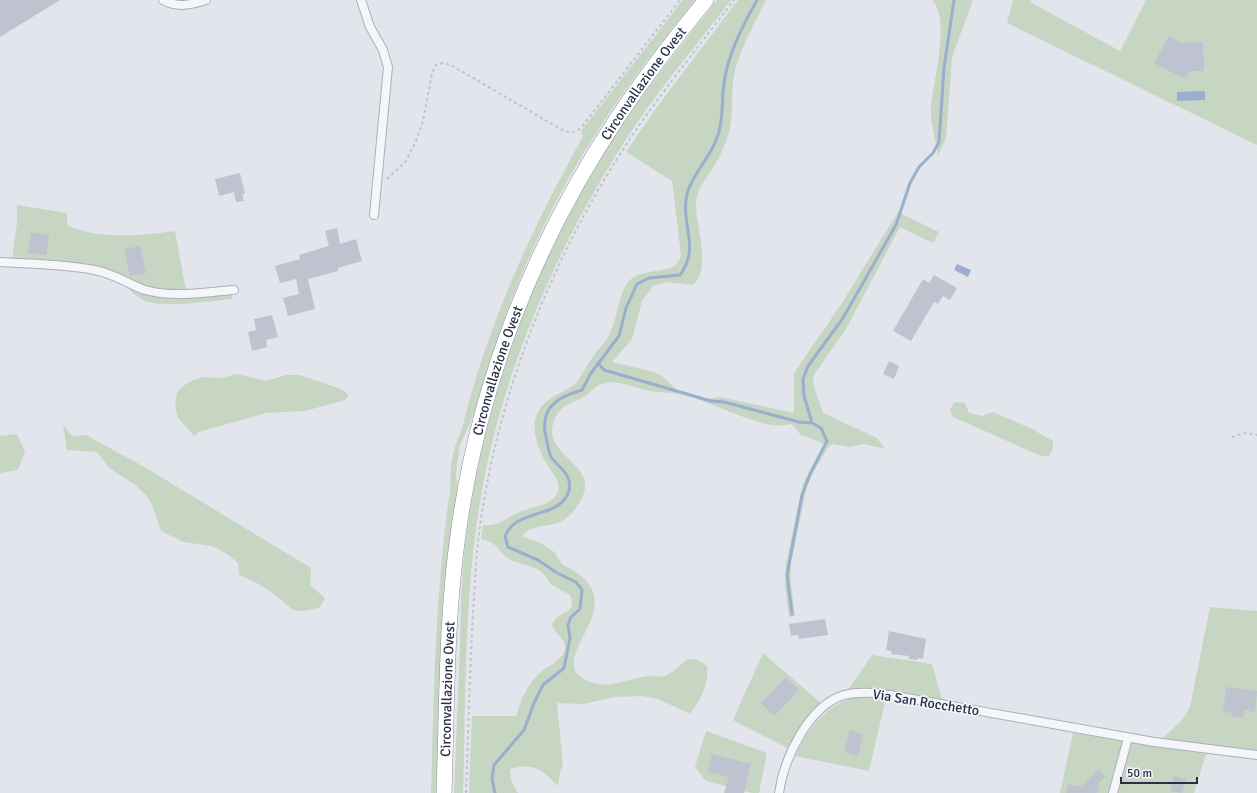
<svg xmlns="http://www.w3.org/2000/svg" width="1257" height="793" font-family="Signika,sans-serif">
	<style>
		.green { fill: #c6d6c3 }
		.water { fill: #9baece }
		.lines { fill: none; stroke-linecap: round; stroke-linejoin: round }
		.stream { stroke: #9baece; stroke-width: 3 }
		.building { fill: #bfc3cf }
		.street-casing { stroke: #aaafb9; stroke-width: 10 }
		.highway-casing { stroke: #8890a3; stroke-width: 16 }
		.path { stroke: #c0c3ca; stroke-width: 2; stroke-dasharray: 3 3; stroke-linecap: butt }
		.street { stroke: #f5f6f9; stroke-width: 8 }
		.highway { stroke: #fff; stroke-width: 15 }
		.labels { text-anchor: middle; stroke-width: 3.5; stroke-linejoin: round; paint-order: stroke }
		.street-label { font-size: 14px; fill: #293045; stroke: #f2f4f8 }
	</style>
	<rect width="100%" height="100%" fill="#e2e5eb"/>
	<path class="green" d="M683,0H695C660,44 625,87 595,135C540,220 502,313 475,410C471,424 462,437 459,450C458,458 456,467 456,476C457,482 458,486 457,493C440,592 440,693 436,793H431C434,691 435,592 450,491C451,481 450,470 452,460C454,445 462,432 465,417C491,316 533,227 583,136L581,131Z
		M717,0H731C699,42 664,83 634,127C560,238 499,376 479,508C464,602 466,699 463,793H454C456,744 458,695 460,647C461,611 461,575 466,539C483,403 536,256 611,141C643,92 681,46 717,0Z
		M738,0H766C756,21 738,53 734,75C730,96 735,118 727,138C724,148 718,160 713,168C705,180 697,189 696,203C695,223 713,272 692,285L668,282L653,286L642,301L632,339L612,362L651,371L662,376L676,389L707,399L720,397L794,413V373L842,303L898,212L939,232L933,243L900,227L846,329L814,375L813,382L815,390L823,413L877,438L885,449L864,444L850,447L833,444L829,446L815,469L807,486L791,563V584L795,616L789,617L785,586L786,563L803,484L824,444L800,434L792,424C786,425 777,426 771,425C742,419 714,404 685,395C672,392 659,393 646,390C634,387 617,380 605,383C595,385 591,393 582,398C572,403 562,405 556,416C538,451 586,460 585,486C585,493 582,498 579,503C561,536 536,518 522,536C533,540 544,543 554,552C557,556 559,561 563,565C566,567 570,568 573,570C578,573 584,578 587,582C611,609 572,642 574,665C574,672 578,676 584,679C607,692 626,678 649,676C656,675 662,679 669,674C676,670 682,663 688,659L698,660L707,666C709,686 701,698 690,714L658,699L643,696L615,697L583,704L557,703L563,765L560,772L558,786C545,773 538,764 519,767C515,768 513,767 510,770L511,780L518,793H469L472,716H516C521,701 526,686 538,675C545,667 565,660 565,647C565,639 555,633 552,626C557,609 579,615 570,595L550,584C543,566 527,567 511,560C497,553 501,543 481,539L483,525C498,528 508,516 522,511C531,507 545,506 553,499C557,495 560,489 558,483C556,476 550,470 547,464C538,450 529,426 539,410C548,394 569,393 579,379C584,372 587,365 592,358C598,349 607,341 611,331C618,316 618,292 630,280C645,266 677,277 681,255L672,181L626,152L657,107Z
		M932,0H973L952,57L946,138L938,156C936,140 930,123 931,107C933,82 951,19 932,0Z
		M1013,0H1031L1030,2L1120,51L1146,0H1257V145L1007,23Z
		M17,205L67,213V225C99,240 140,236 175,231L186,291H166L149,288L114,273L12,260L17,223Z
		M126,286L134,290L231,293L233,299C210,301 163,309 143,300C136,296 131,292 126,286Z
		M237,374L266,381L286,375H300L341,389L347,393L348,396L345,400L305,411L266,413L199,432L194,436L178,418L175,405L177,392L187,383L202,377L222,378Z
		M954,402L965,403L969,413L983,416L993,412L1032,429L1053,441V448L1049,456H1041L953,417L950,410Z
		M63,424L72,436L86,435L146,468L311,568L310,585L325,598L320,607C289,617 293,607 270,591C261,584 250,580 239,575L238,563L227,554L212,546L183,542L161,531L152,505L146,495L134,484L109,468L97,452L67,450Z
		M17,434L25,452L18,470L0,473V436Z
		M1210,607L1257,611V751L1161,740L1183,719L1190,707Z
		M763,653L821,703L802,724L787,748L733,720Z
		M872,655L932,664L942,700L863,689L848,690Z
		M863,696L886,698L869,771L795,756C809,727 829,700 863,696Z
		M706,731L767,753L759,793H752L706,781L695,767Z
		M1073,733L1206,754L1194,793H1060Z"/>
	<path class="water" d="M1205,91V100L1177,101V92Z
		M957,264L971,270L968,277L954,270Z"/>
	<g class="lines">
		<path class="stream" d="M598,363L604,370L711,401L724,402L799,422L812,423L821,428L827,441L810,474L802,495L787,575L792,614
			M812,423L804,396L803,379L808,366L843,318L896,225L910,183L919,167L933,153L939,142L944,68L954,0
			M495,793L492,779L494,765L524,730L534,703L543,685L564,668L570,638L568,625L571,617L580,609L582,590L576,582L557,573L538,560L508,547L505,536C516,508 562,519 569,490C573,475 558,467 551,457C549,453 548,446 547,442C538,410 554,398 582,390L591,373L619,336L626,308L637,284L649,278L680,275C701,246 680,225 687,194C692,174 710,158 717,138C724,120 721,103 724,84C727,56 743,25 757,0"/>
	</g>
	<path class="building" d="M0,0H60L0,37Z
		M1169,36L1182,43L1203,42L1204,71H1190L1185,79L1154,63Z
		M240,173L245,194H242L244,201L236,202L234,192L219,196L215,179Z
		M337,228L340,244L356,239L362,261L338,268V271L308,279L315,309L288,316L283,298L299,294L296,279L280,283L275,266L300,259L299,255L329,246L325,231Z
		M31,232L49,235L46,255L28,253Z
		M140,246L146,273L130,276L124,249Z
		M934,275L957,288L950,300L943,296L938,304L934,302L911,341L893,331L923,279L929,283Z
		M272,315L278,337L266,340L267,347L252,351L248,332L256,330L254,319Z
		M889,361L899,366L894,379L883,374Z
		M825,619L828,635L799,639L798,635L791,636L789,624Z
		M889,631L926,639L923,659L918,658L917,660L909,659V656L891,654L892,651L886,650Z
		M786,677L799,690L774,716L761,703Z
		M1226,687L1257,691L1255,712L1244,710L1243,718L1232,716V713L1223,712Z
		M850,729L863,735L858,756L844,752Z
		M712,754L751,764L744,793H724L729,777L708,772Z
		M1098,769L1105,776L1097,785L1100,789L1096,793H1066L1068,784L1081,787Z
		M1174,776L1186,779L1182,793L1170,791Z"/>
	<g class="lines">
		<defs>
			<path id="street" d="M163,0C177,8 191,5 206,0
				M361,0L370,27L383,50L388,67L374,215
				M0,262C31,264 64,264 94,270C113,273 128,284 145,290C174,298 205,292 234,290
				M779,793C784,759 808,706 844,695C859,691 875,693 890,695L1154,742L1257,755
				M1113,793L1128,738"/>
			<g id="highway">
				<path id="s1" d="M444,793C447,708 446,619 458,535C478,385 534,243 618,117C645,76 675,38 706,0"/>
			</g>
		</defs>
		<use href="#street" class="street-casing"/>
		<use href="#highway" class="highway-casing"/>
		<path class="path" d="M387,179L406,161L416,141L423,121L432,73L436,65L443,63L451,65L562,130C570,133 574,133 581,128L680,0
			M1232,437L1245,433L1257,435
			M466,793C468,733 470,672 473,612C475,583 476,554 480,526C500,384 557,245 638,127C668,84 702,42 734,0"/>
		<use href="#street" class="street"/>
		<use href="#highway" class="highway"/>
	</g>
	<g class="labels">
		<g class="street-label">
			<text dy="5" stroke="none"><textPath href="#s1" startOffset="752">Circonvallazione Ovest</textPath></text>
			<text dy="5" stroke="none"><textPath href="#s1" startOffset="428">Circonvallazione Ovest</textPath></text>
			<text dy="5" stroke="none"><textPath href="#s1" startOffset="104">Circonvallazione Ovest</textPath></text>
			<text transform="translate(926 702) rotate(9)" y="5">Via San Rocchetto</text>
		</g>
	</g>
	<path d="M1121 777v6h76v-6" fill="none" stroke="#293045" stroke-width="2"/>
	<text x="1127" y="777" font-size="12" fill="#293045" stroke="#f2f4f8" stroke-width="3" paint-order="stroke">50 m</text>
</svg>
